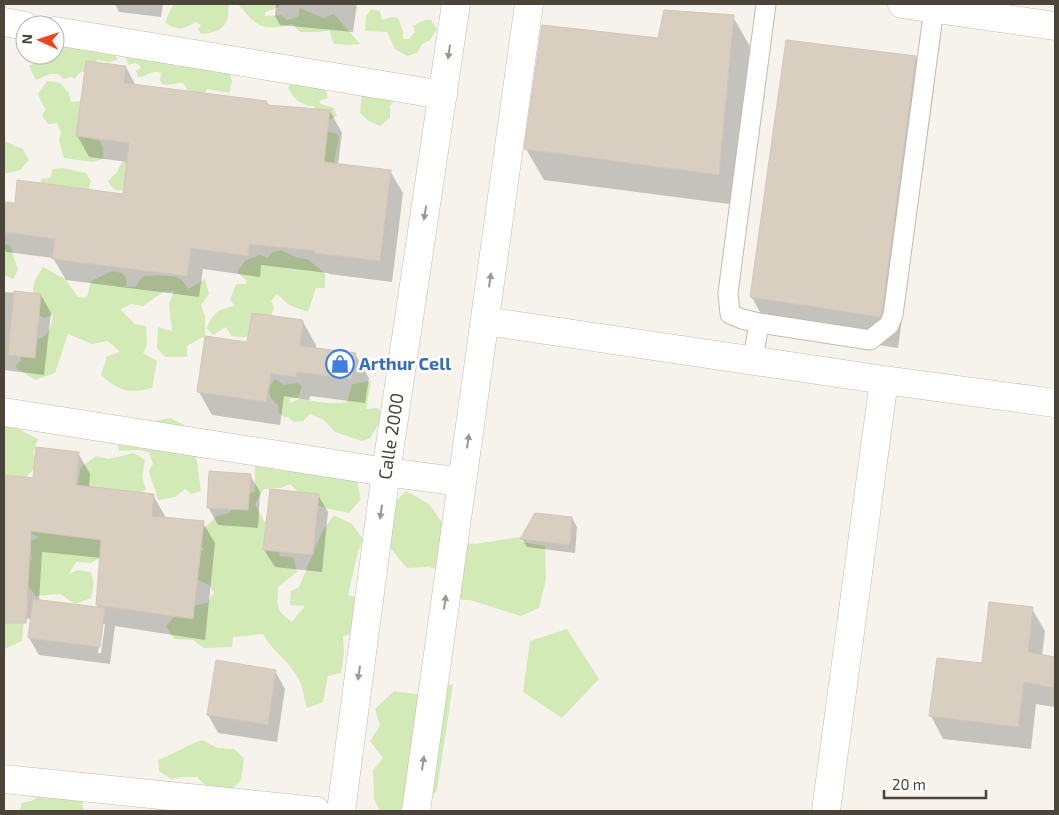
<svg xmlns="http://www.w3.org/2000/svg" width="1059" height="815" font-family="'Exo 2',sans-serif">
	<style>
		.green { fill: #d2eab5 }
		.shadow { fill: #0003; fill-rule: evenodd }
		.building { fill: #d8cfc1; stroke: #d3c7b4 }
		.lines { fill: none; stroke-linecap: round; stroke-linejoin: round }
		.service-casing { stroke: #c2bbae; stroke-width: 21 }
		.minor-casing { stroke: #c2bbae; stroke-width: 29 }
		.tertiary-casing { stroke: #c2bbae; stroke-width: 29 }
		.service { stroke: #fff; stroke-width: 19 }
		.minor { stroke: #fff; stroke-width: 28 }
		.tertiary { stroke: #fff; stroke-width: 28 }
		.oneway { fill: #9c9892 }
		.labels { text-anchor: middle; stroke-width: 5; stroke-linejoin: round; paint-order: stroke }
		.shop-label { font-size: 18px; font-weight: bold; fill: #366cbe; stroke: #fff; text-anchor: start }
		.street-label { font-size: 18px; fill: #4b4439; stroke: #fff }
	</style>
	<rect width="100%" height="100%" fill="#f6f3ec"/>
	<path class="green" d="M175,4L197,5L229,4C228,9 228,12 228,16C226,30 213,33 201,34L198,29L201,25L196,22C183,29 177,32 165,22L171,8Z
		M238,4H279V7L265,12V16L281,15L287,20L298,17L300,8L323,18L334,14L360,44L347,45L334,44L329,30L319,32H300L292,24C263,32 257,27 238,4Z
		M371,9L380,11L382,20L391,17L398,18L403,31V39H409L415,32L413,26L424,20H431L437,29L430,40L422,44L417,53L407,56L395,49L387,32L365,31L366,16Z
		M55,39L109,49L118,59L110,62L97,60L93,69L79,73L75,79L71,77L64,79L58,74H50L36,80L29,66L36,62L35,55H55Z
		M123,53L169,62L177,67L193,59L228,68L232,81L229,93L207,89L201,101L188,99V90L183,83C175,83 170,86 162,84L160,80L161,73C149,69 147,78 138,77L136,71L141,68L139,65L135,63L129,65Z
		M299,77L324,83L328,98L319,101L321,104L334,108L337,116L324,123L318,117L314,106C302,106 292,98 288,87Z
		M47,81L60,83L69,93L71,102L79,101L88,108L85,137L100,141L103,148V159L92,162L64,158L59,140L61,133L57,123L48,124L42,116L46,109L42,104L38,94Z
		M362,89L397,97L390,106V118L380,126L369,121L360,113Z
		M322,130L336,134L339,137L334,163L330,166L292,176Z
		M4,141L23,149L29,160L20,170L4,174Z
		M142,157L133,190C120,190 115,194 108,181L117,172L122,162Z
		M62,168L86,173L91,181L89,187L91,199L42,189L41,179L50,178L53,169Z
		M4,244L10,245L18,270L13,279L4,275Z
		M281,250L298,258L307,259L325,273V288H316L308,312L289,305L277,294L271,301L274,308C267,330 255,341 231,336L226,327L213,335L207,328C213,312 219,309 235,306L230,300L236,284H246L247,281L237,272L245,261L259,255L268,258L271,253Z
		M43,267L65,279L78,297H87L91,281L112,271L122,273L127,279L126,287L136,286L142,277C150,275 169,275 176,277C182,279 185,284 188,289L205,279L209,294L201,305L205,317V336L187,346V357H165L157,348L158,327L172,331L169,304L174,291L163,292L143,306L132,304L120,309L135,324L146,326L147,345L143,353L157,361L152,388C129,394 118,391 101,375L107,356L120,352L108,341L92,344L68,334L55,373L35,380L15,367L20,361L26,344C47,336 49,337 53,315L44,318L31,309L34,282Z
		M275,379L284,385L297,383L302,386L298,398L289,399L291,403L301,398C318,403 330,404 347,402L352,384L371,381L366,409L378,408L383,417L370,438L362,441L335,432L324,420L310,414L303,421L294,422L288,417H284L278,412L279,406C268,398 266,389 275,379Z
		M170,418L184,425L186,444L196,456L201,491L191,494L185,489L175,497L158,500C156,489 151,481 149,471L153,464L149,452L138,450L119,451L117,440L147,427L154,421Z
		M8,424L38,439L33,452L39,464L28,475L24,493L13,484L4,483V425Z
		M134,453L145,460L142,476L146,490L124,499L108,552L91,563L76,562L69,574L78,570L91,572L94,584L91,598L75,604L60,594L36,596L12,567L4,568V540H9L32,561L30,541L39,538L32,534L23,522L77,487L81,467L96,456L109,459Z
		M264,460L277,471L286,466L356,476L361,499L349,513L326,508L309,502L290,484L281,488L264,489L255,504L264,521L283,540L279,556L293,557L297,572L278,587C277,607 275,609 292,622L305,606L290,605L291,591L299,587L322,532L334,515L352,524L363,539L358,552L348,595L358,598L351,634L343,636L344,654L341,673L328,676L323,702L307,708C304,699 303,686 298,678C289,661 272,651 263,634L233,637L232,647L204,648L193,640L174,639L166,626C180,610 186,607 207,603L214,592L209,585L191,577L190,558L204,550L195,537L217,516L229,513L239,499L255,491V463Z
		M406,491L429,504L456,542L475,544L519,537L522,542L545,546L546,579L539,608L521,616L470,600H462L447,580L443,571L428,567L407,568L387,544L393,504Z
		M10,601L24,619L22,641L4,649V602Z
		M567,629L599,679L562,718L523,692L530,641Z
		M453,684L437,790L420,811H380L374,799L373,770L383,758L370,741L380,726L375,709L394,691L417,694Z
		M202,740L218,748L234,749L244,758L241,780L228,793L208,788L197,777H182L171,779L159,771L158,760C174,754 186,745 202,740Z
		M49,785L79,789L84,811H19L22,803L34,800Z"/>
	<path class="shadow" d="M115,4H163L161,17L119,12Z
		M276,4H357L353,32L280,25L275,16Z
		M733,17L751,48L737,205L544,180L526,149L659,39Z
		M916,57L934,88L898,348L769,328L751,296Z
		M126,67L136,86L267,102L269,106L330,111L342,133L338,165L390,171L403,193L392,282L329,274L328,273L261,265L260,277L203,269L199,297L66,280L53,258L6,252L4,248V203L16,204L124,195L128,162L89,157L77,135Z
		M4,292L41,295L51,313L44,375L4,370Z
		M303,322L316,345V349L355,354L369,378L365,403L310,396L309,400L284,396L280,425L212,415L199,392L249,344Z
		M78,453L90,474L89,488L153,495L165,516V519L203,523L215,543L205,640L115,626L110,664L39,655L29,638L32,619L8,618L4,612V477L34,479ZM42,552L101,558L97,605L99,609L39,601ZM102,624H105L101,653H98Z
		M250,475L260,492L258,528L218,525L208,507Z
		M318,495L328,512L322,572L275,567L264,550Z
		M572,518L577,527L575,553L527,547L522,539Z
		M1032,609L1045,631L1042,656L1055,658V707L1036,704L1031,749L943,739L931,716L983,665Z
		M275,671L285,689L277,742L218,733L208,715Z"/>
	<path class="building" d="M664,10L734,15L719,175L524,149L542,25L658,38Z
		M786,40L916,56L882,312L880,317L750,297Z
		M86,61L126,66L124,83L267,101V105L330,110L324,162L391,170L380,261L315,253V251L249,244L248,256L191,248L187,276L52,259L55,239L4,232V202L15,203L17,180L123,194L129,143L76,136Z
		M14,291L41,294L35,358L8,355Z
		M252,313L303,320L300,346L356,353L352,379L297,372L296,377L271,373L266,402L197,392L205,336L247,342Z
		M36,447L79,452L76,485L154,494L152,516L204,521L193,619L96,605L101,540L31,531L26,623H4V475L33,478Z
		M209,471L251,474L248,510L207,508Z
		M270,489L319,494L313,555L263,550Z
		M535,513L572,517L570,545L520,539Z
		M33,599L105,608L100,647L28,638Z
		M989,602L1033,607L1028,652L1055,657V688L1024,682L1018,727L929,716L937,658L982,663Z
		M216,660L276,670L268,725L207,715Z"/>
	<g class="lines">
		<defs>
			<path id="service" d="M766,4L728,293L730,314L742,319L759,323L870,340L889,325L893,315L934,8
				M753,360L759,323"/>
			<path id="minor" d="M902,4L1055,26
				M4,22L25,26
				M55,31L443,95
				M485,321L884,380L1055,403
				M4,412L386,472L462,482
				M4,779L316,811
				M826,811L884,380"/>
			<g id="tertiary">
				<path id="s1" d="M341,811L386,472L456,4"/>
				<path d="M416,811L529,4"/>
			</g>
		</defs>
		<use href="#service" class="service-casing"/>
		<use href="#minor" class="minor-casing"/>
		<use href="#tertiary" class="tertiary-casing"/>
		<use href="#service" class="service"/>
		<use href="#minor" class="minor"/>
		<use href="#tertiary" class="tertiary"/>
	</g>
	<defs><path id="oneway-solid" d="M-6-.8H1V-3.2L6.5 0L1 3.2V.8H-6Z" transform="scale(1.25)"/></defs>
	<g class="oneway">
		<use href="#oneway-solid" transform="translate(449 52) rotate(98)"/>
		<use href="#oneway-solid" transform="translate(425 213) rotate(99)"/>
		<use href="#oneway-solid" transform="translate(490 280) rotate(-82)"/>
		<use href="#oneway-solid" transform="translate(468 441) rotate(-82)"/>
		<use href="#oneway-solid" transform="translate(381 512) rotate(98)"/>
		<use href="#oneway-solid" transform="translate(445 602) rotate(-82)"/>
		<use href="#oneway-solid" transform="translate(359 673) rotate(98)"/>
		<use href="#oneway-solid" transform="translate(423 763) rotate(-82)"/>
	</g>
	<defs>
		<symbol id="shop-ring" viewBox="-11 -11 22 22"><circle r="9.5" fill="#fff" stroke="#3f7fe0" stroke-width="1.5"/><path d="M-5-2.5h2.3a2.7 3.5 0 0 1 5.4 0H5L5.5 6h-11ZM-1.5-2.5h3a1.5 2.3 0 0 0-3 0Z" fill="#3f7fe0"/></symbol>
	</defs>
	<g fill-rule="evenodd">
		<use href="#shop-ring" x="324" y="348" width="32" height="32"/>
	</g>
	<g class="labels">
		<g class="shop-label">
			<text x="359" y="370">Arthur Cell</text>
		</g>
		<g class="street-label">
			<text dy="6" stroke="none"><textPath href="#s1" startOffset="378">Calle 2000</textPath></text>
		</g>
	</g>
	<rect width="1059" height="815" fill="none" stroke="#4b4439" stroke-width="10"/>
	<g transform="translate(40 40) rotate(273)"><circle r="24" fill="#ffffff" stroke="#b7b4b0"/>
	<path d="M0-4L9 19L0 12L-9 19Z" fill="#fc3f1d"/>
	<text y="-8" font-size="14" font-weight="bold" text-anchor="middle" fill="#4b4439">N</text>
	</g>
	<path d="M884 790v8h102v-8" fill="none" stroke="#4b4439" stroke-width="2.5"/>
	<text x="892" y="790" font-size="15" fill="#4b4439" stroke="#ffffff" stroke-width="4" paint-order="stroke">20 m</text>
</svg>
